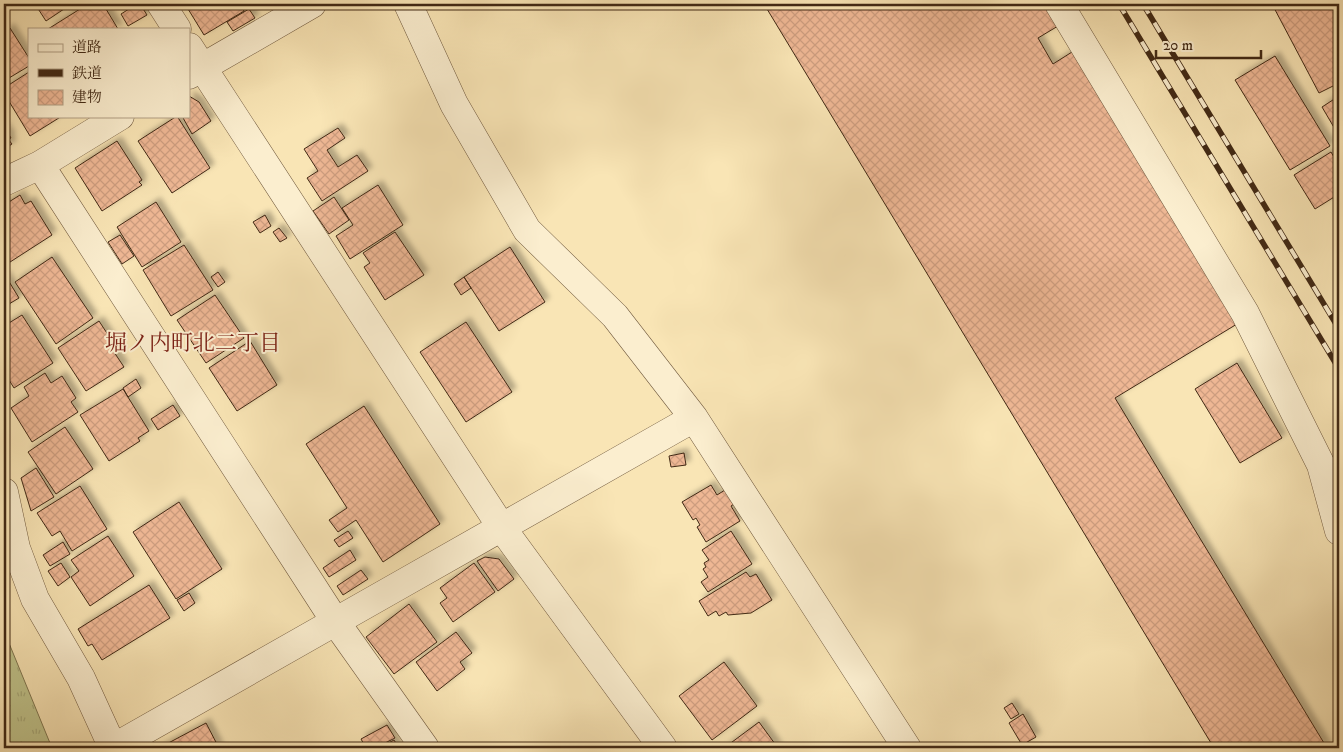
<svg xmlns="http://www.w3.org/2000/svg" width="1343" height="752" font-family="'IM FELL DW Pica','Noto Serif JP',serif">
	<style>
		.park { fill: url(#park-tufts); stroke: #807650 }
		.building { fill: url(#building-cross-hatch); stroke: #412915; filter: url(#shadow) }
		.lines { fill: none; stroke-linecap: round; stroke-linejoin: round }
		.minor-casing { stroke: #6f583d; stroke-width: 29 }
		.minor { stroke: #fbeecf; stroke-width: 28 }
		.rail-casing { stroke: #412915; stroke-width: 5.5 }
		.rail { stroke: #fbeecf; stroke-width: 4; stroke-dasharray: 11; stroke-linecap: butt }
		.labels { text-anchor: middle; stroke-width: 4; stroke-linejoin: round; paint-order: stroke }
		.neighbourhood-label { font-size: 22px; fill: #7a1f14; stroke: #fbeecf }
	</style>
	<defs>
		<pattern id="park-tufts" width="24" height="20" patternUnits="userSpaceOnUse" patternTransform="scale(1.25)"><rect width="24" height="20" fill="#c0c48c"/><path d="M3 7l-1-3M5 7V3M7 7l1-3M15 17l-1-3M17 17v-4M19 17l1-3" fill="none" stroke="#a6a878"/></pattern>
		<pattern id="building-cross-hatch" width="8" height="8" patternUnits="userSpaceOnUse" patternTransform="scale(1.25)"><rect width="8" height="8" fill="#eeb794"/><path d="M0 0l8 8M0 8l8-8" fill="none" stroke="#cd9d7f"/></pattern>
		<filter id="shadow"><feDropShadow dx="4.5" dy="-4.5" stdDeviation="2.5" flood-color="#0004"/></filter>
	</defs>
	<rect width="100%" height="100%" fill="#f9e5b5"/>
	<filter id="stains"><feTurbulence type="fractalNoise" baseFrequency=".004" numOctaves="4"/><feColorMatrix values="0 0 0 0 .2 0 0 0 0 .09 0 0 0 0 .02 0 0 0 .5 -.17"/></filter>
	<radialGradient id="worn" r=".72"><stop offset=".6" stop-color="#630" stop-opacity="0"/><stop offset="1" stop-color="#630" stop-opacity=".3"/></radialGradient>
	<path class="park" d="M4,631L52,748H4Z"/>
	<path class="building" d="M35,4H60L64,9L46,21Z
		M88,4H103L118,29H48Z
		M137,4H140L147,15L128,26L121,14Z
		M185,4H240L244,11L204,35Z
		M764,4H1044L1058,26L1038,38L1053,64L1072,52L1237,324L1115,398L1327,748H1214Z
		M1272,4H1339V83L1319,93Z
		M249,9L255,18L233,31L227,22Z
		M10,28L29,58V66L4,81V32Z
		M1275,56L1330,146L1290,170L1235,80Z
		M29,72V116H62L30,136L4,93V88Z
		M189,96L199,102L211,121L192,134L182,116H189Z
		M1339,96V136L1322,107Z
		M177,116L210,168L172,193L138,141Z
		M4,126L11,138L8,139L12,144L4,149Z
		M338,128L345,138L327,150L338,167L357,155L368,171L322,201L307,178L318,171L304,149Z
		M117,141L142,180L139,182L142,185L102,211L75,168Z
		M1331,152L1339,166V194L1315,209L1294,175Z
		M378,185L403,225L350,259L336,236L353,225L342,208Z
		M20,195L25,204L31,201L52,235L7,264L4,259V205Z
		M334,197L349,220L329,234L313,211Z
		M156,202L181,242L142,267L117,227Z
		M265,215L271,226L260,233L253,222Z
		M279,228L287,238L280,242L273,232Z
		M395,232L424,275L385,300L364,267L370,263L363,253Z
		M120,235L134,256L122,264L108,242Z
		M184,245L213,290L171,316L143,270Z
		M510,247L545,302L499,331L464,277Z
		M52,257L93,318L56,344L15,282Z
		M218,272L225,282L218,287L211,277Z
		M5,275L19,298L4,307V276Z
		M464,277L471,288L461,295L454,284Z
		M215,295L244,338L206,363L177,320Z
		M22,315L53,363L14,388L4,372V326Z
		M99,321L118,350L114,352L124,367L86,391L58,348Z
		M466,322L512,392L466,422L420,352Z
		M250,341L277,385L237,411L209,368Z
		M1237,363L1282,438L1240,463L1195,389Z
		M45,373L51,383L62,376L76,398L71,402L78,412L32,442L11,408L29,396L24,387Z
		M136,379L141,388L128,397L123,388Z
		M123,389L149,431L138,438L140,441L109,461L80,415Z
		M173,405L180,416L158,430L151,419Z
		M364,406L440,524L383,562L356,520L338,532L329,520L347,508L306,444Z
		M65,427L93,469L56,494L28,452Z
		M684,453L686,465L671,467L669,456Z
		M36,468L54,497L31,511L21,478Z
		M711,485L717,495L725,490L734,504L731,506L740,521L706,542L697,527L700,525L696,518L693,520L682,502Z
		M80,486L107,529L72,551L60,531L52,536L37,513Z
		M179,502L222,569L176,599L133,532Z
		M348,531L353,538L339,547L334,540Z
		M731,531L752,564L708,592L701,582L708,577L703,569L706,567L704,563L709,560L702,550Z
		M108,536L134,576L90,606L71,577L79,571L71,560Z
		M63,542L70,554L50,566L43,555Z
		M350,550L356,560L329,577L323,568Z
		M485,557L499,559L514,579L498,591L477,561Z
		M61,563L70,577L58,586L48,571Z
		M474,563L495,592L453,622L440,603L447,598L440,588Z
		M361,570L368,579L343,595L337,586Z
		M746,572L750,577L756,574L772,600L751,613L728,615L726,612L719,616L716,611L708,616L699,601Z
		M149,585L170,618L102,660L92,644L88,646L78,629Z
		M189,593L195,603L184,611L177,600Z
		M409,604L437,642L394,674L366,637Z
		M456,632L472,653L460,662L465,669L437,691L416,662Z
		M724,662L757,706L712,740L679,696Z
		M1012,703L1019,714L1011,719L1004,708Z
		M1023,714L1036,737L1022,745L1009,723Z
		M759,722L778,748H724Z
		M206,723L219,748H159Z
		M387,725L395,738L375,748H366L361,739Z
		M394,740L399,748H379Z"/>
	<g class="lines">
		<defs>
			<path id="minor" d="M161,4L177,29
				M408,4L454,104L527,230L615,316L694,418L907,748
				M1059,4L1245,313L1321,465L1339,531
				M189,47L502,528L663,748
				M189,75L312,4
				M40,165L335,621L425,748
				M4,182L40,165L120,116
				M4,492L16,548L35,599L81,678L113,748
				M113,748C306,637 501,529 694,418"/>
		</defs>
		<use href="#minor" class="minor-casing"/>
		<use href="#minor" class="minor"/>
		<defs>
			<path id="rail" d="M1119,4L1339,369
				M1143,4L1339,329"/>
		</defs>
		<use href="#rail" class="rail-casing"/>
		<use href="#rail" class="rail"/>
	</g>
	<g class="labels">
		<g class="neighbourhood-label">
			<text x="193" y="350">堀ノ内町北二丁目</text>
		</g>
	</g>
	<rect width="1343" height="752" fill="none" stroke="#f9e5b5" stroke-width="20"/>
	<rect x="5" y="5" width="1333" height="742" fill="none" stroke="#412915" stroke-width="2.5"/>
	<rect x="10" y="10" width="1323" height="732" fill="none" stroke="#412915"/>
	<rect x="28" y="28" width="162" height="90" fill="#fbeecf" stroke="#b19f85"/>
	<rect x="38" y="44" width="25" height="8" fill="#fbeecf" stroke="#b19f85"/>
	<text x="72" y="52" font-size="15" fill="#412915">道路</text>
	<rect x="38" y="69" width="25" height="8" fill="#412915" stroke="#b19f85"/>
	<text x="72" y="78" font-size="15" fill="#412915">鉄道</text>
	<rect x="38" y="90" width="25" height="15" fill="url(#building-cross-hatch)" stroke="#b19f85"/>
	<text x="72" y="102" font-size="15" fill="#412915">建物</text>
	<path d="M1156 50v8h105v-8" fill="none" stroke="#412915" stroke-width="2.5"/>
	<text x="1163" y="50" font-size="15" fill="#412915" stroke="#fbeecf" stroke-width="4" paint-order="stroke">20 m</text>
	<rect width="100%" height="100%" filter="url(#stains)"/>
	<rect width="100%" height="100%" fill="url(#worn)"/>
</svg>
